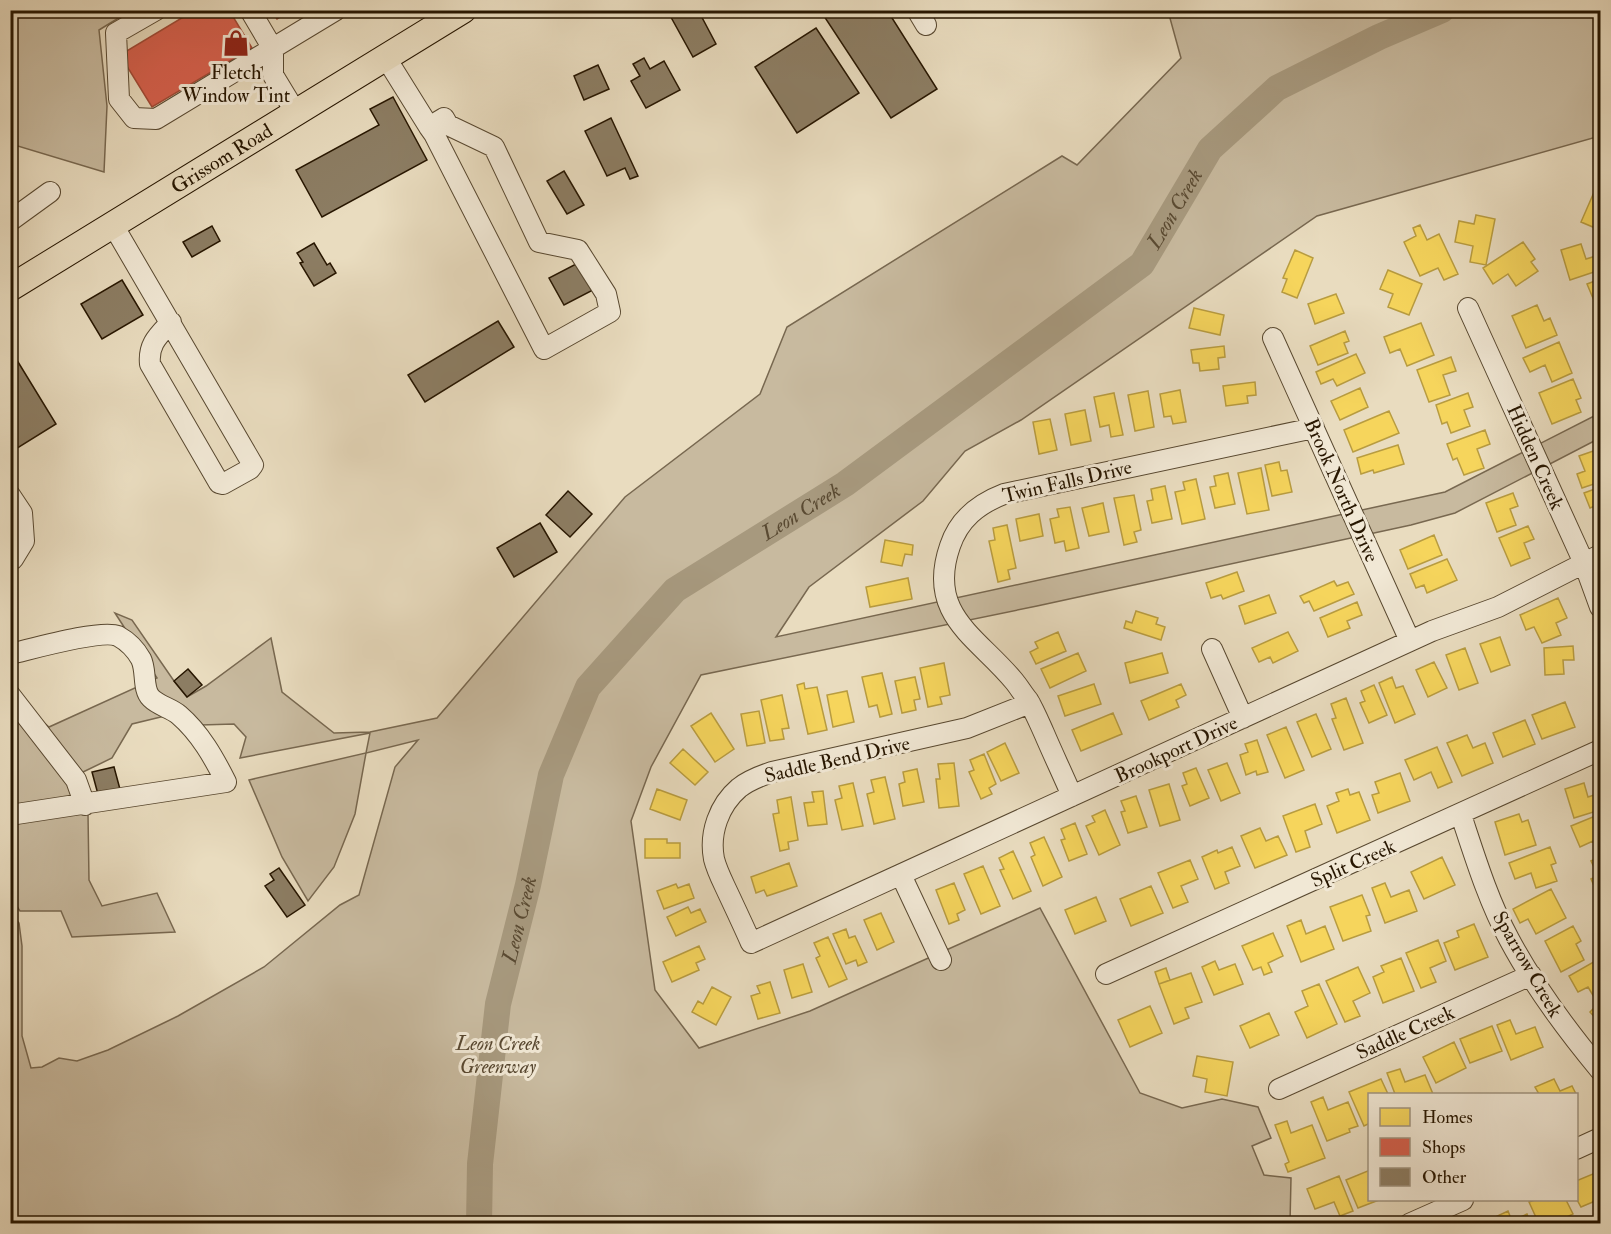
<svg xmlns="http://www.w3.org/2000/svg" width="1611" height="1234" font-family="'IM FELL Double Pica',serif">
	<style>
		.green { fill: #c8ba9f; stroke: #786850; stroke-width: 1.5 }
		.homes { fill: #f6d55c; stroke: #b89c40; stroke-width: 1.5 }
		.shops { fill: #d6604d; stroke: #a24a36; stroke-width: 1.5 }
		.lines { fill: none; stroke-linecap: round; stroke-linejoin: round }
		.river { stroke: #a7997e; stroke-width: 26 }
		.building { fill: #8c7d63; stroke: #271600; stroke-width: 1.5 }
		.minor-casing { stroke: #584830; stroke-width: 22 }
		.major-casing { stroke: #271600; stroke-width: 28 }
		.minor { stroke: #f1e8d5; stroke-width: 20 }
		.major { stroke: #e9dcbf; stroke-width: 26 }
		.labels { text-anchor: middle; stroke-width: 6; stroke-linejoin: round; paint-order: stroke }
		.poi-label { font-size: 20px; fill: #271600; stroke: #f1e8d5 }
		.street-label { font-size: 20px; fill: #271600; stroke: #f1e8d5 }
		.park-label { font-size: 20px; font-style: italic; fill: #574730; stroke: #f1e8d5 }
		.water-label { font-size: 21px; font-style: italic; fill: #5a4a32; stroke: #f1e8d5 }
	</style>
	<rect width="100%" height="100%" fill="#e9dcbf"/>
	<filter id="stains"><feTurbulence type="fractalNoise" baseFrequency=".00333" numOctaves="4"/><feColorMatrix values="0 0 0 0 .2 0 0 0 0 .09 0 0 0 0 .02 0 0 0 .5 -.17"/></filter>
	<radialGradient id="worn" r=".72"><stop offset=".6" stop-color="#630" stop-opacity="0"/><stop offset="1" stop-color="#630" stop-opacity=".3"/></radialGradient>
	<path class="green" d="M10,11H130L99,30L107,106L104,172L11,144Z
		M1168,11H1600V136L1317,216L1021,420L965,451L923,501L809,587L776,637L1445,492L1600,413V438L1455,513L1411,525L1037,606L701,675L651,767L631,821L655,990L699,1048L810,1011L1040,908L1140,1093L1182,1108L1222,1099L1258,1107L1271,1138L1252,1146L1264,1175L1291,1178L1290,1223H11L10,912L19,923L22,946V1036L31,1068L42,1067L59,1058L77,1061L108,1050L178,1016L264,967L340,905L359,895L395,767L418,740L366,753L355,814L334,867L308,901L282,857L249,780L366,753L370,733L240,758L246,737L234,724L200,725L169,715L132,724L112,758L83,772L88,814L89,880L102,906L157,893L175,932L72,937L61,911H20L10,896L11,695L49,727L157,678L115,613L132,620L174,681L187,697L206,686L271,638L282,692L334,733L370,732L437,718L625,497L760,394L787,327L1062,156L1077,165L1181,58Z"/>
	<path class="homes" d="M1595,190L1600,192V230L1581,222Z
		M1476,215L1495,219L1486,265L1470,262L1473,246L1455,242L1459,221L1474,224Z
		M1420,225L1427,240L1439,234L1458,274L1444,280L1438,268L1420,276L1404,242L1416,236L1413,228Z
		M1523,242L1535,259L1531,262L1538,271L1516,286L1508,274L1493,284L1483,268Z
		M1581,244L1586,259L1596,256L1600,270L1570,280L1561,250Z
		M1295,250L1313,258L1297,298L1282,292L1287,279L1283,278Z
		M1388,270L1422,284L1409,315L1388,307L1393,294L1380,289Z
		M1600,279V315L1587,284Z
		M1336,294L1344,313L1315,324L1308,304Z
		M1537,305L1544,321L1550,318L1557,335L1526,348L1512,316Z
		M1194,308L1224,315L1220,335L1189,328Z
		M1421,323L1434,355L1407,366L1400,349L1390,353L1384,337Z
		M1345,331L1349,341L1344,343L1348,353L1318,365L1310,346Z
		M1559,342L1572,373L1552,382L1545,365L1530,372L1523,358Z
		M1224,346L1225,357L1218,358L1219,369L1200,371L1199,363H1193L1191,350Z
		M1356,354L1365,373L1337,386L1333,379L1321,384L1316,372Z
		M1451,357L1456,371L1443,375L1450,395L1429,402L1417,370Z
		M1573,379L1581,398L1576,400L1581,412L1552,424L1539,393Z
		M1255,382L1256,395L1247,396L1248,403L1226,406L1223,386Z
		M1360,388L1368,407L1340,420L1331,401Z
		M1180,390L1186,422L1173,424L1171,416L1164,417L1160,394Z
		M1148,391L1154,427L1135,431L1128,395Z
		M1114,393L1123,435L1111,437L1109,425L1100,427L1094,397Z
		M1468,393L1473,407L1464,410L1470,426L1451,433L1447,422L1442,424L1436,405Z
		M1085,410L1091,441L1071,445L1065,414Z
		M1389,411L1399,433L1353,452L1344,430Z
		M1050,419L1057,450L1039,454L1033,422Z
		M1485,430L1490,444L1477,449L1484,468L1464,475L1457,458L1453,460L1447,444Z
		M1398,445L1404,464L1374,473L1373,470L1361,474L1357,458Z
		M1599,449L1600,454V482L1582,488L1577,474L1585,471L1579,456Z
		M1279,462L1281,471L1287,470L1292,492L1272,496L1265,465Z
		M1261,468L1269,510L1247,514L1238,473Z
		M1228,473L1235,504L1215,508L1210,487L1216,486L1214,476Z
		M1196,479L1205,519L1182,524L1175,492L1185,490L1183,482Z
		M1165,486L1172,519L1152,523L1147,501L1153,500L1151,489Z
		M1600,487V504L1590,508L1584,493Z
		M1513,493L1518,506L1510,509L1516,525L1497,532L1486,503Z
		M1134,495L1141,530L1134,532L1137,542L1124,545L1114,498Z
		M1103,503L1109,532L1089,536L1082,508Z
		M1070,507L1079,548L1066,551L1064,541L1055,543L1050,519L1059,517L1057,509Z
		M1039,514L1043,536L1020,541L1016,519Z
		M1007,525L1016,568L1008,570L1010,579L998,582L989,541L995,540L993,528Z
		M1528,526L1534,539L1524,543L1530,558L1511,566L1499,538Z
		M1434,535L1442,555L1408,569L1400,550Z
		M885,540L913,545L912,555L905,554L902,566L881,562Z
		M1447,559L1457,580L1427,593L1424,585L1416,588L1410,574Z
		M1237,572L1244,591L1223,599L1221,595L1211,598L1206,583Z
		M908,578L912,599L870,607L866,587Z
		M1334,581L1337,586L1348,582L1354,594L1314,611L1309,601L1304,603L1300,596Z
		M1269,595L1276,613L1245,624L1239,606Z
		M1558,598L1567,618L1556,623L1561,635L1542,643L1534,627L1526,630L1520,615Z
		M1357,602L1362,615L1347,621L1350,628L1328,637L1320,618Z
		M1136,611L1158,618L1156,624L1165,627L1161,640L1124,628L1126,621L1132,623Z
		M1058,632L1066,651L1036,664L1030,652L1038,648L1035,642Z
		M1288,632L1298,651L1273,663L1270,657L1259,662L1252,648Z
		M1500,637L1510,665L1491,672L1480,644Z
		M1573,646L1574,660H1563L1564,674L1545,675L1544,648Z
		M1465,648L1478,683L1459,690L1446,655Z
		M1078,653L1086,671L1050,688L1041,669Z
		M1162,653L1168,673L1130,683L1125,663Z
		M1434,662L1447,688L1428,697L1416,670Z
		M944,663L950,695L940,697L942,704L928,707L920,668Z
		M882,673L892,714L880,717L877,705L869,707L862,677Z
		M915,677L920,699L914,700L916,710L902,713L895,681Z
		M1392,677L1396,688L1403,686L1415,714L1395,723L1379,683Z
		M804,683L805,689L817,687L827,730L808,734L797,685Z
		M1094,684L1101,704L1065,716L1058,696Z
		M1181,684L1186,695L1176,700L1179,707L1149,720L1141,701Z
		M1374,685L1387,715L1369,723L1360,703L1365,701L1361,691Z
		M847,691L854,722L833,727L827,695Z
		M782,695L789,728L782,729L784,739L770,741L761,700Z
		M1346,698L1363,743L1344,750L1332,719L1336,718L1331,704Z
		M1565,702L1575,727L1542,739L1532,715Z
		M759,711L765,743L747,746L741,714Z
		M711,713L734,749L715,762L691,726Z
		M1113,713L1122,734L1081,751L1072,730Z
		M1316,714L1331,749L1312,757L1297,722Z
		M1525,720L1535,744L1503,757L1493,733Z
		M1286,727L1304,770L1285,778L1267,735Z
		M1467,735L1473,748L1485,743L1493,763L1462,776L1447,743Z
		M1257,740L1268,772L1257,775L1256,771L1246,775L1240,755L1248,752L1245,744Z
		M1005,743L1019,773L1001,781L987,752Z
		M1437,747L1452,782L1438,788L1431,772L1414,780L1405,760Z
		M683,749L708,772L695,785L670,763Z
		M984,754L996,784L989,788L992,794L981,799L969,772L974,770L970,760Z
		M954,763L959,806L939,808L936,779H940L938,764Z
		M1227,763L1240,793L1221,801L1208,770Z
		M1196,768L1209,798L1190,806L1182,786L1187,784L1183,773Z
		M917,769L924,802L903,806L899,784L905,782L903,772Z
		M1400,773L1410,801L1378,813L1372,795L1379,793L1375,782Z
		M885,777L895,819L874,824L867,794L874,792L871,780Z
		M853,783L863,826L842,830L835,800L842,798L839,786Z
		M1584,783L1588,797L1600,793V810L1574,818L1565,789Z
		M1169,784L1180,820L1160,826L1149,790Z
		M657,789L687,800L680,820L650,809Z
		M1348,789L1350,795L1359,792L1370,820L1337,833L1327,806L1339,801L1336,793Z
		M823,791L827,824L808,826L804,803L814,802L812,792Z
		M1136,796L1147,827L1128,833L1121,812L1125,811L1121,801Z
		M791,797L798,840L788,842L789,849L780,851L773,814L779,813L777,800Z
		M1315,804L1322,824L1305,831L1310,847L1296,852L1283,816Z
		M1105,810L1120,845L1099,855L1086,826L1095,822L1092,816Z
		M1519,814L1522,822L1528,820L1536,845L1505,855L1495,822Z
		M1600,814V852L1598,853L1593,841L1580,847L1571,826Z
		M1075,823L1087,854L1069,861L1061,840L1065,839L1061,829Z
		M1260,828L1266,841L1278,836L1287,855L1255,868L1241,836Z
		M1044,837L1062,877L1043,886L1031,857L1035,855L1030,843Z
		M645,839H667V843H680V858H645Z
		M1232,847L1240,866L1225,872L1229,883L1215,889L1202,857L1217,850L1218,853Z
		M1550,847L1556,863L1551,865L1557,881L1536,888L1531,873L1515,879L1509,863Z
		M1013,851L1031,891L1013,899L1000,870L1004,869L999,858Z
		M1442,857L1455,885L1424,899L1411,872Z
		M1600,857V886L1595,888L1591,879L1598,876L1591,861Z
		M1190,860L1198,879L1181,886L1188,902L1173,908L1158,873Z
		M789,863L797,886L767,896L764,890L756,893L751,877Z
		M983,866L1000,906L981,914L964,874Z
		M954,883L965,910L957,914L959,920L949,924L936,890Z
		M1385,883L1391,897L1409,890L1417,911L1385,923L1372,888Z
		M676,884L678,888L689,884L694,898L664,909L657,891Z
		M1151,886L1163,913L1131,926L1120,899Z
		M1551,889L1566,918L1536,934L1528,919L1520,923L1513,909Z
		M1362,895L1370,915L1366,916L1371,931L1343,941L1330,907Z
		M1096,897L1106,921L1075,934L1065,910Z
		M688,907L691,913L700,909L706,922L676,936L667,917Z
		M881,913L894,942L877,950L864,920Z
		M1301,920L1306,934L1325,926L1334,949L1301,962L1287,926Z
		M1474,924L1488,957L1455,970L1444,943L1459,937L1457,931Z
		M1573,926L1581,941L1576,944L1584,960L1561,972L1545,941Z
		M846,929L849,938L855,936L867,962L858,966L856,960L846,964L833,934Z
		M1273,933L1283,956L1268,963L1272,972L1264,975L1261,967L1253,970L1242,946Z
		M828,937L847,979L829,987L816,958L820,956L814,943Z
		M1438,940L1446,961L1430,968L1436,982L1421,988L1406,953Z
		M699,946L705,959L696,963L699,970L672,982L663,962Z
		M1401,958L1414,991L1383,1003L1373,977L1384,972L1381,966Z
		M1597,960L1600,966V994L1594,997L1588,987L1578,992L1569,976Z
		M1215,961L1219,970L1235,964L1243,984L1214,995L1202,967Z
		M803,964L812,992L792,998L784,970Z
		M1358,967L1370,993L1353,1001L1360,1016L1345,1022L1326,981Z
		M1166,968L1170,980L1159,984L1155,972Z
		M1191,973L1202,1002L1185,1008L1189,1018L1174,1024L1159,984Z
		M770,982L780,1013L758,1019L751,996L760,993L757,986Z
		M1319,984L1337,1024L1307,1038L1295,1012L1308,1006L1302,991Z
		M712,987L731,997L716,1025L692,1012L698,1001L703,1004Z
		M1600,1002V1023L1590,1012Z
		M1150,1006L1162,1033L1130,1047L1118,1020Z
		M1269,1013L1279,1035L1250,1048L1240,1026Z
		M1510,1020L1516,1034L1535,1027L1543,1047L1511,1060L1497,1025Z
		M1492,1026L1502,1051L1470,1063L1460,1039Z
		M1454,1042L1466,1068L1436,1083L1423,1057Z
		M1197,1056L1233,1062L1227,1096L1205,1092L1207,1079L1193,1076Z
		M1400,1069L1405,1082L1425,1075L1433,1094H1395L1387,1073Z
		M1381,1079L1388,1094H1370V1123L1364,1126L1349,1092Z
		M1554,1079L1560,1091L1572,1086L1576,1094H1539L1535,1087Z
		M1323,1097L1328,1110L1348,1102L1358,1126L1349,1129L1350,1132L1327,1141L1311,1102Z
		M1287,1121L1291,1133L1312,1125L1325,1158L1288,1172L1285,1164L1289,1162L1275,1125Z
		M1370,1170V1200H1379L1358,1208L1346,1180Z
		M1600,1171V1199L1581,1207L1576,1198V1181Z
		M1339,1176L1353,1211L1340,1216L1334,1202L1315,1209L1307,1189Z
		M1535,1200H1566L1573,1214L1553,1224H1539L1529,1202Z
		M1508,1211L1512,1221L1527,1214L1531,1224H1496L1493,1218Z"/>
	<path class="shops" d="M195,10H229L252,48L152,107L120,55Z
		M271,10H291L277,19Z"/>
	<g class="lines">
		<path class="river" id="s1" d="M479,1224L480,1164L498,1004L528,885L551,775L588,687L675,590L845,484L1142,264L1210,149L1277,88L1379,37L1442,10"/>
	</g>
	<path class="building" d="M667,10H698L716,44L693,57Z
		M820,10H887L937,89L891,118Z
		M816,28L859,93L797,133L755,67Z
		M644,58L650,69L664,61L680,90L646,108L631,81L640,76L633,64Z
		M598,65L609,89L584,100L574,76Z
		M393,97L427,160L322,217L296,170L379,125L370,109Z
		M611,118L638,176L630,179L625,168L607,176L585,131Z
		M564,171L584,205L567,214L547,181Z
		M212,226L220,241L192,257L183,242Z
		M314,243L327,265L330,263L336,273L314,286L300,263L303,262L297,253Z
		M578,263L593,290L564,305L549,278Z
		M122,280L143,315L102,339L81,304Z
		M498,321L514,347L425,402L408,375Z
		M15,357L56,424L11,452L10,360Z
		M568,491L592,514L570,537L546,515Z
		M540,523L557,552L514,577L497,548Z
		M188,669L202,685L187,697L174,681Z
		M114,767L121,793L99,798L92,772Z
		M279,868L305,905L287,917L265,886L274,880L270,874Z"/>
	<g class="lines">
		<defs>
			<path id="minor" d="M156,10L116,33L119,99L134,118L156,119L336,10
				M250,10L273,49V75L296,113
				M917,10L926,25
				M386,58L429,127L434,134L544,349L610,312L606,294L578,250L539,242L494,147L448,125L444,118L429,127
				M10,221L50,192
				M113,225L253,465L250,469L223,484L219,483L150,364C148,344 158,336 171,322
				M1468,308L1584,563L1600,607
				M1273,338L1410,641
				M10,495L22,513L24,541L13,559L10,560
				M1212,649L1243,718
				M10,654C32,649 101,629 118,636C127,641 136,650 141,659C147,671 142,689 151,698C159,706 171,708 179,715C200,733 214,758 226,782L10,815
				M10,695L76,780L85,805
				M1030,703L967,728L772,772C760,776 749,780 739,788C719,805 709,833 714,859C717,871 723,882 728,893C736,910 744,927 751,943L1432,631L1498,607L1600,555
				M1072,796C1063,775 1053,754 1044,733C1039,722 1034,710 1028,700C1023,694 1019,687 1014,681C978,637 926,615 950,546C959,519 978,504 1004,494L1314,428
				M1461,815C1475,857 1488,900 1509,939C1534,986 1566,1029 1600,1070
				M901,875L941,960
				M1106,974L1600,750
				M1279,1089L1531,975
				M1576,1149L1600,1138
				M1409,1224L1463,1200"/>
			<g id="major">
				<path id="s2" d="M10,288L463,10"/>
			</g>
		</defs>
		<use href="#minor" class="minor-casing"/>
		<use href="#major" class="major-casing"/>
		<use href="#minor" class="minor"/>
		<use href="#major" class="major"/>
	</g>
	<defs>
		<symbol id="shop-bare" viewBox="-9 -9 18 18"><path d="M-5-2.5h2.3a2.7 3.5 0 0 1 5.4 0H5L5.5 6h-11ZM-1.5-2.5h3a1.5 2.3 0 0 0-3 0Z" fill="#8f2418" stroke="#f1e8d5" stroke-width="2.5" paint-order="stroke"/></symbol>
	</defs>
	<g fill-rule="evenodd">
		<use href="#shop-bare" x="217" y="24" width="38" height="38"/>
	</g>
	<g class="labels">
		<g class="poi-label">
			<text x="236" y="79">Fletch<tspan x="236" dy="23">Window Tint</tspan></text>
		</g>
		<g class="street-label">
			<text dy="7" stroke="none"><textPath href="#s2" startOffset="248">Grissom Road</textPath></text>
			<text transform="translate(1536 457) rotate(66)" y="7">Hidden Creek</text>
			<text transform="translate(1067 481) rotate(-13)" y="7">Twin Falls Drive</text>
			<text transform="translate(1342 490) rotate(66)" y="7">Brook North Drive</text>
			<text transform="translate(1176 749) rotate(-25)" y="7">Brookport Drive</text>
			<text transform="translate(837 759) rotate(-13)" y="7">Saddle Bend Drive</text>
			<text transform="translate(1353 863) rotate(-24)" y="7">Split Creek</text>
			<text transform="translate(1528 964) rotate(60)" y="7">Sparrow Creek</text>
			<text transform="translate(1405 1032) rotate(-24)" y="7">Saddle Creek</text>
		</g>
		<g class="park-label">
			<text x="498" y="1050">Leon Creek<tspan x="498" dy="23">Greenway</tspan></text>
		</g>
		<g class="water-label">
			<text dy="7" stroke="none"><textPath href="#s1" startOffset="1316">Leon Creek</textPath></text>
			<text dy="7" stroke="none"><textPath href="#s1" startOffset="830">Leon Creek</textPath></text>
			<text dy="7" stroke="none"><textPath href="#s1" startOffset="308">Leon Creek</textPath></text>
		</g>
	</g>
	<rect width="1611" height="1234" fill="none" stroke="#e9dcbf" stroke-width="36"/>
	<rect x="12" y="12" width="1587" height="1210" fill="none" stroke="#271600" stroke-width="3"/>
	<rect x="18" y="18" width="1575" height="1198" fill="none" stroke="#271600" stroke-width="1.5"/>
	<rect x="1368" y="1093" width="210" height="108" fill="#f1e8d5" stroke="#a09480" stroke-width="1.5"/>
	<rect x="1380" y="1108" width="30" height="18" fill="#f6d55c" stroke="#a09480" stroke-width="1.5"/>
	<text x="1422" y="1123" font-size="18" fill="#271600">Homes</text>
	<rect x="1380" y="1138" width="30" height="18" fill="#d6604d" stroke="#a09480" stroke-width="1.5"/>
	<text x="1422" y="1153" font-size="18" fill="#271600">Shops</text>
	<rect x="1380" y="1168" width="30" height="18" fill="#8c7d63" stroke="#a09480" stroke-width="1.5"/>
	<text x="1422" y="1183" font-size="18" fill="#271600">Other</text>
	<rect width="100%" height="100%" filter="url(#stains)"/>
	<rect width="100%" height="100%" fill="url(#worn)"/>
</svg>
